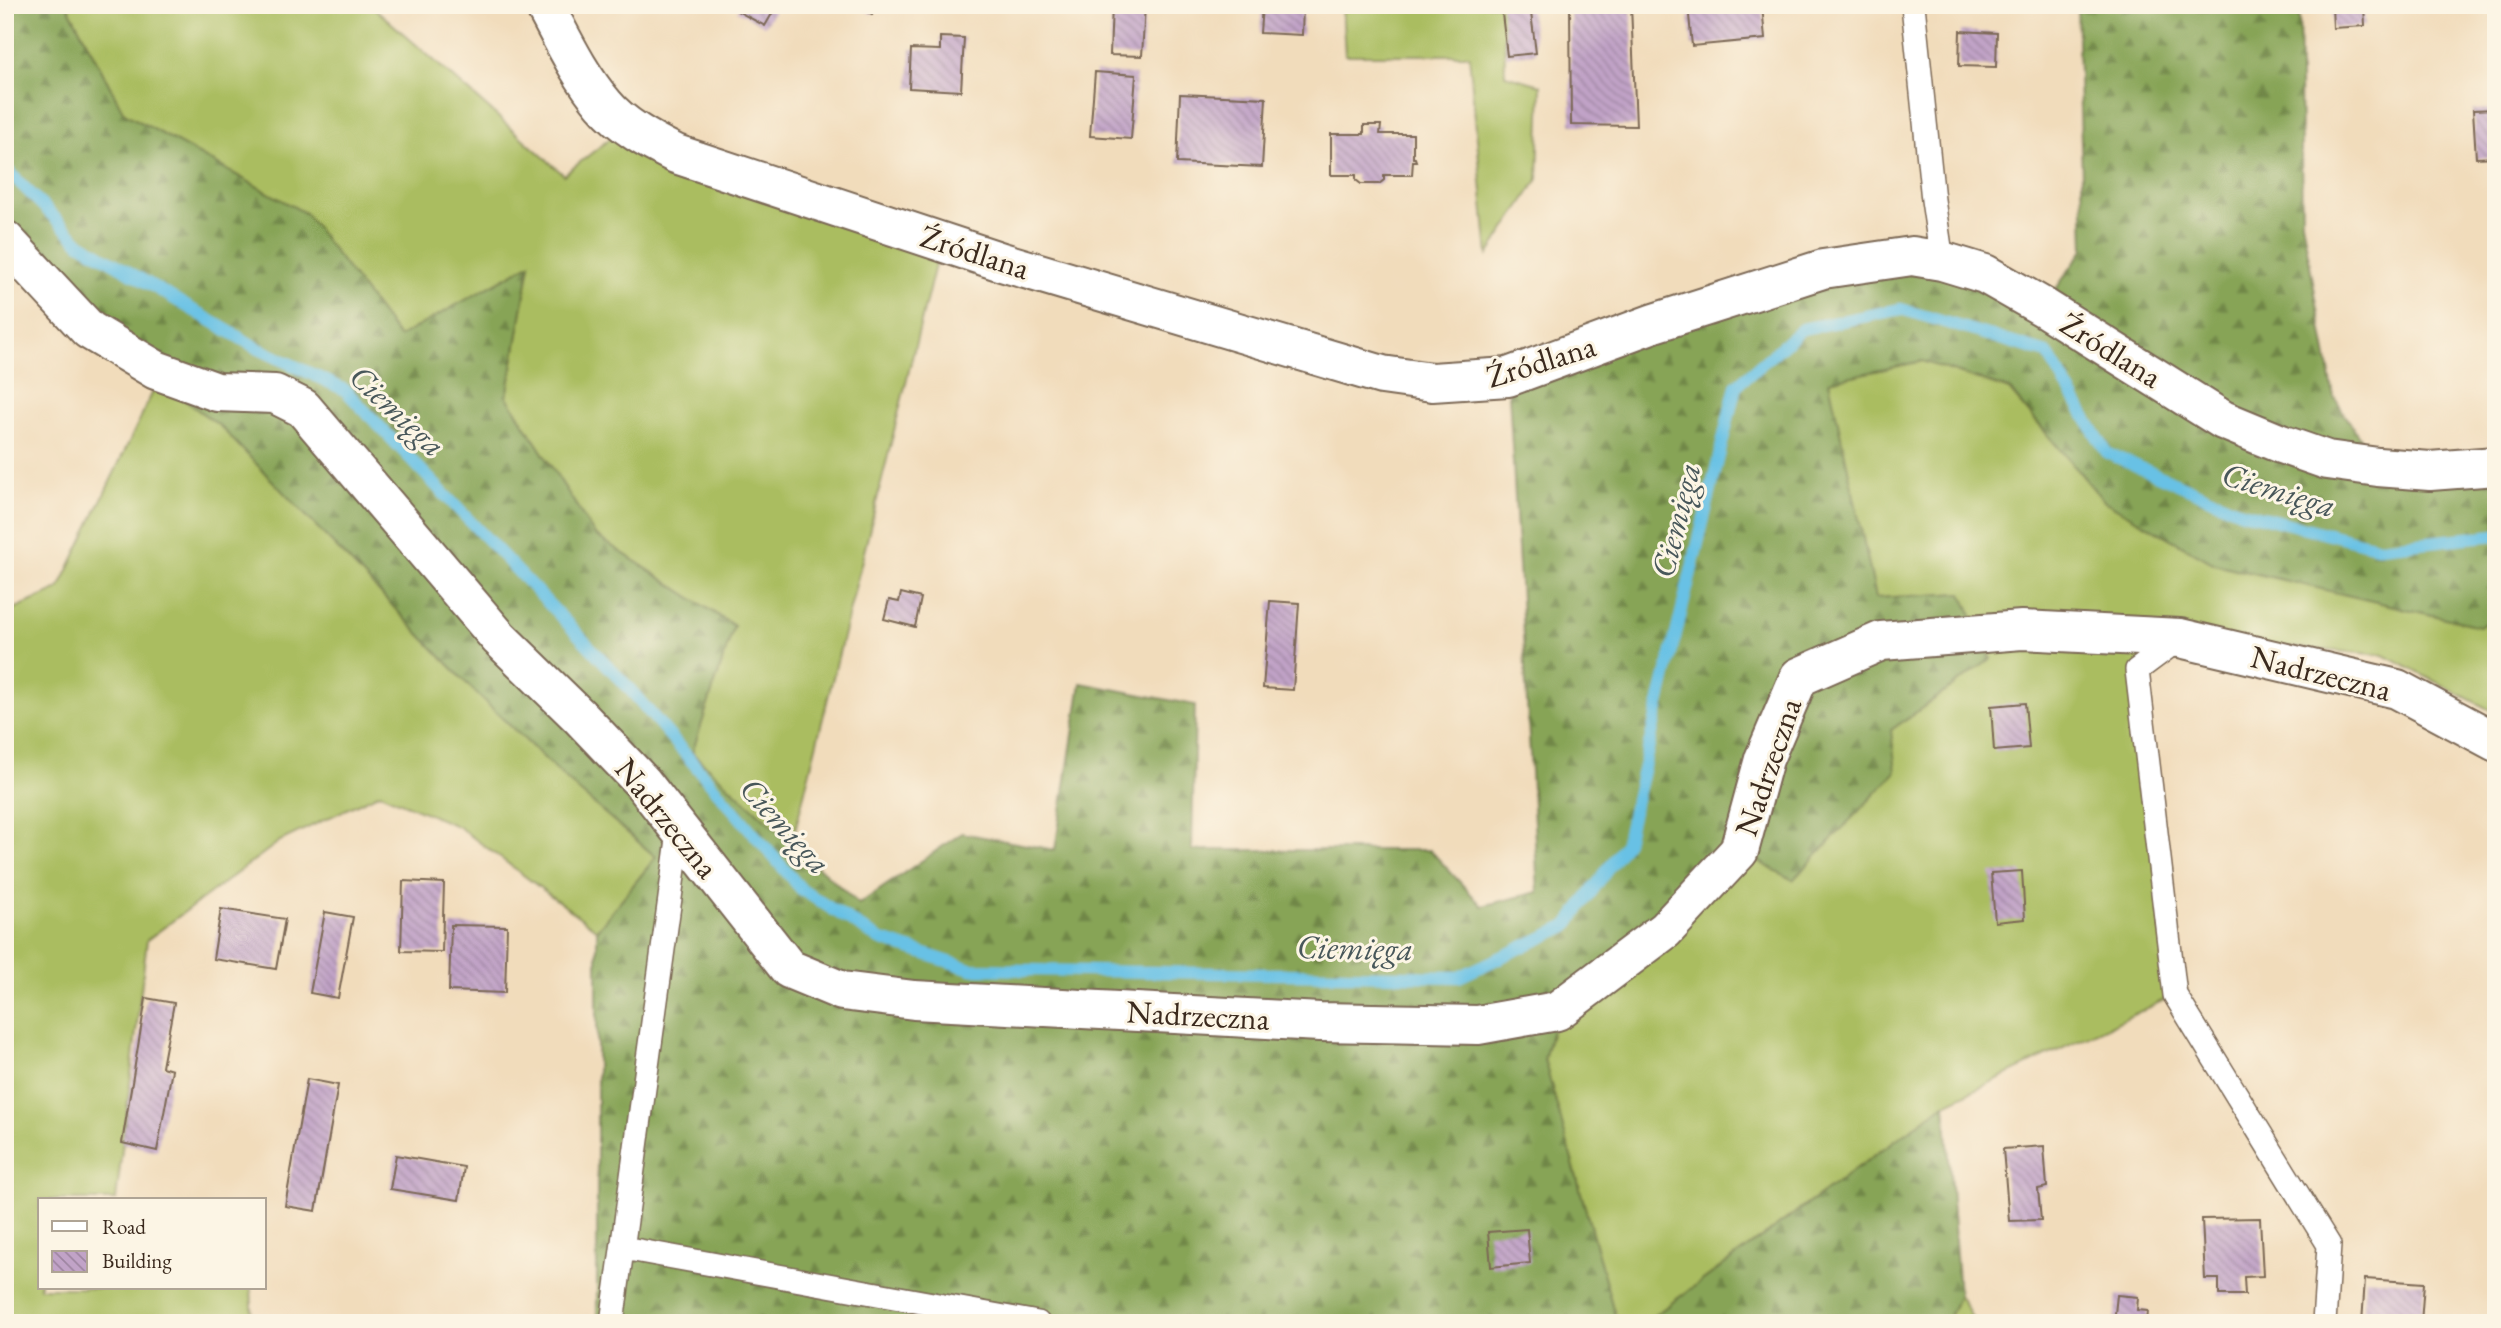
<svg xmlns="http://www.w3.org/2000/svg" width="2501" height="1328" font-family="'EB Garamond',serif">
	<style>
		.grass { fill: #aabd60; stroke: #72743f; stroke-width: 2 }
		.forest { fill: url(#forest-firs); stroke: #61673a; stroke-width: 2 }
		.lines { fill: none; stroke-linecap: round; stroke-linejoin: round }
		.stream { stroke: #68c1e5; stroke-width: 12 }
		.building { fill: url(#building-back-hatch) }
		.lane-casing { stroke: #7b6855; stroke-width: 26 }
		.street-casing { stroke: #7b6855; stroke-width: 42 }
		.lane { stroke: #fff; stroke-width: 23 }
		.street { stroke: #fff; stroke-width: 38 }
		.labels { text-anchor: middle; stroke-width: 6; stroke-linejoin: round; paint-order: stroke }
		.street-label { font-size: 32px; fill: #3b2a1e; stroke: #fcf5e5 }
		.water-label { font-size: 33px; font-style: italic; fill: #48575a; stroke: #fcf5e5 }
	</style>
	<defs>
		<pattern id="forest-firs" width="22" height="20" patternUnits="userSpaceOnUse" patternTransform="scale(1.75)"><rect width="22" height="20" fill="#87a456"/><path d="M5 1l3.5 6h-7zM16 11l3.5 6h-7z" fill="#708647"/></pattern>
		<pattern id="building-back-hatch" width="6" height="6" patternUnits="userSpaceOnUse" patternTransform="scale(1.75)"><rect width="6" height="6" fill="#c1a3c7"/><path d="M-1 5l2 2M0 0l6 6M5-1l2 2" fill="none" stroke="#9e85a1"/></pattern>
	</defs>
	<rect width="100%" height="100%" fill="#fcf5e5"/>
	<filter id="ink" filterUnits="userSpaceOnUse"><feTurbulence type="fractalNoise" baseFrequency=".0143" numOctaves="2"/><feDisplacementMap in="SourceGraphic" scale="14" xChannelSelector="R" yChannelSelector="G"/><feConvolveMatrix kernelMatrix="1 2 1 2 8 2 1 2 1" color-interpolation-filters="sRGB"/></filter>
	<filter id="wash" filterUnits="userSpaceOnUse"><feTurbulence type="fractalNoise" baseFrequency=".00686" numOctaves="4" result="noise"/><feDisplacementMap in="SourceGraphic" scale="28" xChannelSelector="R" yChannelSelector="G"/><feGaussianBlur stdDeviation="1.57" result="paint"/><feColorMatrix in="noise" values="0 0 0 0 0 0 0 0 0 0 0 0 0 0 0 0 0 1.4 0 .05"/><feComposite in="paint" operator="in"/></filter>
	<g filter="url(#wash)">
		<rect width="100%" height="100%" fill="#f1dcbb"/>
		<path class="grass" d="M67,5H371L564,175L627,125L941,241L792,843L692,753L734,626L595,535L507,397L530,264L399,337L305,213L124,113Z
			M1342,5H1504L1505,75L1541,85L1538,179L1488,255L1469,55H1345Z
			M1922,361L2009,390L2104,501L2215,564L2479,626L2496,618V713L2384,655L2178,638L2137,670L2175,995L1945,1104L1644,1323H1617L1544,1059L1557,1011L1891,730L1991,659L1961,593L1876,598L1828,381Z
			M158,381L220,426L479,696L581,793L656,857L597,930L459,827L380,793L280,841L147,940L116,1200H40V1288H251L253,1323H5V613L59,589Z
			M1959,1295L1975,1323H1946Z"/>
		<path class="forest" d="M5,5H67L124,113L305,213L399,337L530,264L507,397L595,535L734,626L692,753L859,904L962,833L1055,850L1081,683L1195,705L1192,850H1430L1482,906L1538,892L1508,377L1912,256L2043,307L2084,249L2077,5H2299L2302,221L2334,397L2378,467L2496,466V618L2479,626L2215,564L2104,501L2009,389L1922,361L1829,381L1876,598L1962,593L1991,659L1891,730L1896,772L1793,880L1739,851L1557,1011L1544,1059L1617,1323H597V930L656,857L581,793L479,696L220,426L89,330L5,240Z
			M1945,1104L1959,1295L1946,1323H1644Z"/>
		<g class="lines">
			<path class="stream" d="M5,168L80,243L257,348L345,390L627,686L802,890L879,939L971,969L1459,977L1567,926L1625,845L1736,386L1802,329L1901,309L2047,353L2107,453L2242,512L2380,547L2496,535"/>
		</g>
		<g id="blocks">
			<path class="building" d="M741,5H777L765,26L737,11Z
				M855,5H876L872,14Z
				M1112,5H1145L1142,56L1110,55Z
				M1262,5H1303L1302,35L1260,33Z
				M1501,5H1530L1536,53L1507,56Z
				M1570,5H1631L1636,126L1571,125Z
				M1688,5H1762L1765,39L1692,46Z
				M2332,5H2364L2365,26L2333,28Z
				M1960,31L1997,33L1996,67L1959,66Z
				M940,37L964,38L961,91L909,88L911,49L940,50Z
				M1095,72L1136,75L1131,139L1090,136Z
				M1180,94L1266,98L1262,167L1177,163Z
				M2496,109V157L2476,158L2473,110Z
				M1364,125H1381L1380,134H1413V158H1415L1416,161H1413L1412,175H1384V180L1379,184H1361L1356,180V175H1331V134H1364Z
				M901,593L921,598L915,627L884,619L889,600L899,602Z
				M1270,601L1299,603L1293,690L1263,688Z
				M2025,703L2029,748L1994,751L1991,706Z
				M2022,871L2025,919L1995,922L1991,873Z
				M403,881L444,883L442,952L401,951Z
				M221,909L285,919L276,969L213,959Z
				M325,912L353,917L338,998L310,993Z
				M451,925L507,926L505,993L449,991Z
				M146,998L174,1003L162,1067L172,1070L157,1151L122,1143Z
				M307,1079L338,1085L316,1211L285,1206Z
				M2044,1146L2047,1187L2038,1189L2041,1220L2009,1221L2003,1149Z
				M396,1155L464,1167L459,1200L390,1189Z
				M2260,1218L2263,1276L2244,1277L2245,1295H2219V1279H2205L2202,1219Z
				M1527,1229L1530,1263L1491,1267L1488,1232Z
				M2365,1279L2424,1283L2421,1323H2362Z
				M2117,1295L2138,1297L2137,1310L2148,1311L2147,1323H2114Z"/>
		</g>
	</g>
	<g filter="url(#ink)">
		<use href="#blocks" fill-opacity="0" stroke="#7b6855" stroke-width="2"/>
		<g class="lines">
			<defs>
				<path id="lane" d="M1913,5L1933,200L1942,261
					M2180,638L2137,670L2175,995L2329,1245L2324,1323
					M623,1248L1038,1323
					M612,1323L679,832"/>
				<path id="street" d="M544,5C562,38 579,75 604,104C622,126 650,141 676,154L1002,262L1382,375L1432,382L1508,377L1654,323L1823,269L1912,256L1942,261L1985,274L2043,307L2223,420L2281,444L2327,460L2378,467L2430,471L2496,466
					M5,240L89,330L156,370L217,392L275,394L303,408L499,638L579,716L642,782L789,969L842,991L914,1000L1320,1022L1478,1025L1557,1011L1665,930L1739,851L1764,759L1799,677L1881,641L2022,630L2180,638L2397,689L2496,742"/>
			</defs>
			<use href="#lane" class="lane-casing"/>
			<use href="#street" class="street-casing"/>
			<use href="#lane" class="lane"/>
			<use href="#street" class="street"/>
		</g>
	</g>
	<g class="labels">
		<g class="street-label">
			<text transform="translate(975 252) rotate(18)" y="11">Źródlana</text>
			<text transform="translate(2111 350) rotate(32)" y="11">Źródlana</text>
			<text transform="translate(1541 361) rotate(-17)" y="11">Źródlana</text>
			<text transform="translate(2321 673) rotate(14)" y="11">Nadrzeczna</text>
			<text transform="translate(1768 767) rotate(-71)" y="11">Nadrzeczna</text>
			<text transform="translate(667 818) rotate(51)" y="11">Nadrzeczna</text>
			<text transform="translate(1198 1015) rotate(3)" y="11">Nadrzeczna</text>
		</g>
		<g class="water-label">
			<text transform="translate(398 410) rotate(43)" y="12">Ciemięga</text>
			<text transform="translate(2279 489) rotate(17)" y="12">Ciemięga</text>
			<text transform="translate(1675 520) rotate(-76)" y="12">Ciemięga</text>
			<text transform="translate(786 825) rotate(48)" y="12">Ciemięga</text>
			<text transform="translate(1355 947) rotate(1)" y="12">Ciemięga</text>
		</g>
	</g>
	<rect width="2501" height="1328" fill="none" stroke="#fcf5e5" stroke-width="28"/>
	<rect x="38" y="1198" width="228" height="91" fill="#fcf5e5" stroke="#afa495" stroke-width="2"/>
	<rect x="52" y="1221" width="35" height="10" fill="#ffffff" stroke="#afa495" stroke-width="2"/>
	<text x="102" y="1234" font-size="21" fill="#3b2a1e">Road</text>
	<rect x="52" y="1251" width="35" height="21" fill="url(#building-back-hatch)" stroke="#afa495" stroke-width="2"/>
	<text x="102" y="1268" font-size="21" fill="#3b2a1e">Building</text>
</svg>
